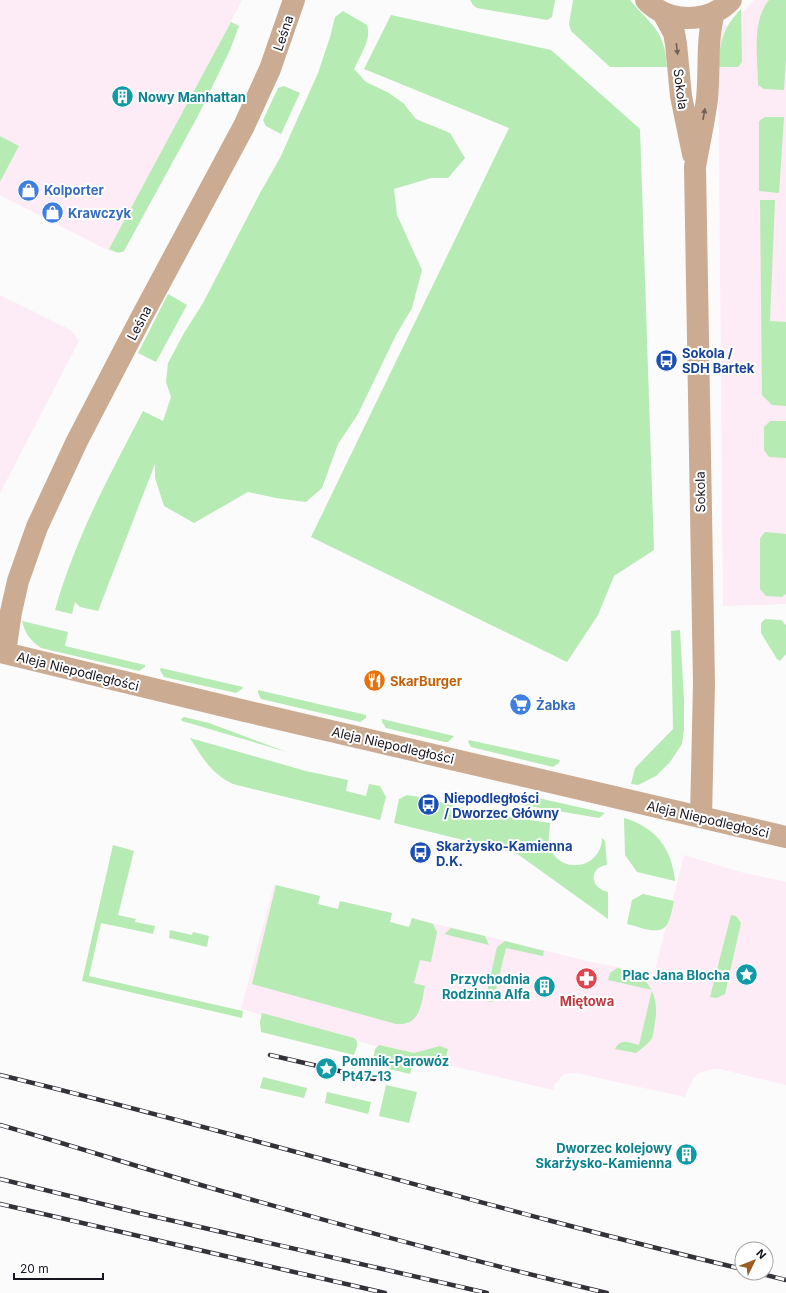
<svg xmlns="http://www.w3.org/2000/svg" width="786" height="1293" font-family="Inter,sans-serif">
	<style>
		.commercial { fill: #fdebf5 }
		.green { fill: #b6ebb3 }
		.lines { fill: none; stroke-linecap: round; stroke-linejoin: round }
		.minor { stroke: #ccab93; stroke-width: 22 }
		.rail-casing { stroke: #343139; stroke-width: 4.5 }
		.rail { stroke: #fff; stroke-width: 3; stroke-dasharray: 9; stroke-linecap: butt }
		.oneway { fill: #726059 }
		.labels { text-anchor: middle; stroke-width: 4; stroke-linejoin: round; paint-order: stroke }
		.street-label { font-size: 13px; fill: #19151f; stroke: #fff }
		.culture-label { font-size: 13px; font-weight: bold; fill: #0d838f; stroke: #fff; text-anchor: end }
		.shop-label { font-size: 13px; font-weight: bold; fill: #366cbe; stroke: #fff; text-anchor: start }
		.transit-label { font-size: 13px; font-weight: bold; fill: #164399; stroke: #fff; text-anchor: start }
		.food-label { font-size: 13px; font-weight: bold; fill: #c56008; stroke: #fff; text-anchor: start }
		.health-label { font-size: 13px; font-weight: bold; fill: #be3a42; stroke: #fff }
	</style>
	<rect width="100%" height="100%" fill="#fbfbfb"/>
	<path class="commercial" d="M0,0H242L111,252L0,195V182L19,146L0,136Z
		M754,0H786V604L723,606L718,30L736,20Z
		M0,295L71,330L79,341L0,493Z
		M684,855L740,872L786,882V1085L720,1069H712L699,1073L693,1078L685,1097L576,1073L566,1074L562,1076L555,1084L553,1090L415,1057L241,1009L274,885L320,896L318,904L338,909L340,901L392,913L390,922L409,927L412,918L591,962L654,974Z"/>
	<path class="green" d="M470,0H555L552,17L547,20L477,8L473,5Z
		M573,0H630C651,25 665,30 667,67H610L571,31L569,24Z
		M769,0H786V59L784,90L764,89L758,85C758,58 751,22 769,0Z
		M741,9L742,62L738,67H718C720,42 723,27 741,9Z
		M343,11L367,25C372,40 360,55 354,69L366,82L389,93L403,103L416,119L450,133L465,158L448,178H431L394,189L397,215L422,270L412,308L396,335L358,414L338,444L322,488L306,502L276,498L248,492L194,523L164,506L155,478V464L98,611L80,607L75,602L72,614L55,610C75,539 109,476 143,411L163,421L171,397L166,382L168,363L184,333L203,303L260,193L280,158L318,73L330,37L335,17Z
		M391,15L551,50L640,129L654,550L614,576L598,615L567,662L311,537L509,128L364,69Z
		M231,22L239,26L230,50L199,114L124,251C118,254 115,252 109,249Z
		M284,86L300,93L281,134L266,126L263,120L278,88Z
		M765,117H784L779,193L759,191V121Z
		M0,136L19,146L0,182Z
		M760,200H775L770,321L786,322V406L772,405L762,395Z
		M168,294L187,305L156,362L138,353Z
		M770,421H786V458L769,457L764,450V427Z
		M765,532L786,534V594L782,597L766,596L760,589V538Z
		M765,619L781,620L786,625V654L780,661L777,659L761,633V623Z
		M22,621L68,632L65,646L145,665V667L139,671L41,648C31,641 25,634 22,621Z
		M680,630L684,700V729L682,744L670,762L656,776L638,785L631,784L635,768L673,729L671,631Z
		M161,668L243,687L242,689L236,693L164,677L160,670Z
		M258,690L366,715V718L360,722L261,699L258,693Z
		M184,717L209,723L287,752L182,721L181,719Z
		M382,719L454,736L448,742H445L386,728L382,722Z
		M190,738L306,771L348,780L346,791L366,796L369,784L380,786L386,797L380,820L233,784C212,774 202,758 190,738Z
		M469,740L560,760L559,763L553,767L471,747L468,742Z
		M407,795L419,797L417,808L438,812L440,802L480,812L550,823C550,830 548,836 549,842C554,875 601,872 602,838L605,841L607,865C589,867 589,888 608,892V919L516,853L394,823L399,799Z
		M538,798L605,813L599,818L493,800Z
		M624,818C656,827 672,849 675,881L637,872L625,855Z
		M113,845L134,851L118,915L136,919L135,922L155,926L153,934L101,923L89,976L243,1011L242,1018L82,981Z
		M276,885L320,896L318,904L338,909L340,901L392,913L390,922L409,927L412,918L433,924L437,932L431,962L420,960L414,983L425,986C421,1004 421,1026 396,1024L252,984Z
		M643,894L674,901C672,909 671,919 666,926C658,936 637,926 627,924L632,900Z
		M731,915L736,916L741,923L725,994L717,998L710,997Z
		M451,928L485,936L489,945L444,934Z
		M170,930L192,935L193,932L209,936L207,947L169,938Z
		M505,941L544,951L543,956L506,948L493,1002L485,1001L497,947Z
		M617,968C647,973 660,993 655,1022C654,1027 654,1033 652,1038C649,1043 641,1049 636,1053L615,1049C620,1038 630,1043 639,1045L652,990L608,980L610,973Z
		M262,1013L354,1038C360,1042 356,1049 354,1055L261,1032L260,1022Z
		M379,1045L414,1053L440,1046L448,1049L444,1064L415,1057L410,1074L389,1069L390,1063L373,1059L375,1049Z
		M263,1077L307,1088L304,1098L260,1088Z
		M386,1085L417,1092L409,1123L379,1116Z
		M327,1092L371,1102L368,1114L325,1103Z"/>
	<g class="lines">
		<path class="minor" d="M646,0C668,24 709,24 731,0
			M663,13L674,33L676,44L681,96L693,154
			M0,652L245,711L786,837
			M5,653L11,612L18,581L37,527L77,441L141,318L244,126L270,69L294,0
			M701,817L704,684L695,167C699,144 704,122 707,99C710,70 706,41 714,13"/>
		<defs>
			<path id="rail" d="M270,1055L374,1079
				M0,1075C249,1135 493,1210 742,1269
				M0,1125C73,1146 145,1169 218,1190C347,1227 476,1262 607,1293
				M0,1179L139,1213L487,1293
				M0,1204L385,1293
				M758,1273L786,1280"/>
		</defs>
		<use href="#rail" class="rail-casing"/>
		<use href="#rail" class="rail"/>
	</g>
	<defs><path id="oneway-solid" d="M-6-.8H1V-3.2L6.5 0L1 3.2V.8H-6Z"/></defs>
	<g class="oneway">
		<use href="#oneway-solid" transform="translate(677 49) rotate(83)"/>
		<use href="#oneway-solid" transform="translate(704 114) rotate(-80)"/>
	</g>
	<defs>
		<symbol id="building-disc" viewBox="-11 -11 22 22"><circle r="9.5" fill="#0f9aa8" stroke="#fff"/><path d="M-4-6H4V6H1V3H-1V6H-4ZM-2.5-4.3h1.7v1.8h-1.7ZM.8-4.3h1.7v1.8H.8ZM-2.5-1h1.7V.8h-1.7ZM.8-1h1.7V.8H.8Z" fill="#fff"/></symbol>
		<symbol id="shop-disc" viewBox="-11 -11 22 22"><circle r="9.5" fill="#3f7fe0" stroke="#fff"/><path d="M-5-2.5h2.3a2.7 3.5 0 0 1 5.4 0H5L5.5 6h-11ZM-1.5-2.5h3a1.5 2.3 0 0 0-3 0Z" fill="#fff"/></symbol>
		<symbol id="bus-disc" viewBox="-11 -11 22 22"><circle r="9.5" fill="#1a4fb4" stroke="#fff"/><path d="M-5-6H5V4H4V6H2V4H-2V6H-4V4H-5ZM-3.5-4V0h7V-4ZM-3.5 1.2v1.5H-2V1.2ZM2 1.2v1.5H3.5V1.2Z" fill="#fff"/></symbol>
		<symbol id="restaurant-disc" viewBox="-11 -11 22 22"><circle r="9.5" fill="#e8710a" stroke="#fff"/><path d="M-5-6h1v4h1v-4h1v4h1v-4h1v5L-1.5 .5V6h-2V.5L-5-1ZM5-6V6H3V1.5H1.5Q1.5-4 5-6Z" fill="#fff"/></symbol>
		<symbol id="supermarket-disc" viewBox="-11 -11 22 22"><circle r="9.5" fill="#3f7fe0" stroke="#fff"/><path d="M-6-5.5h2.5l.6 2H6L4.5 2H-2.5L-4.4-4H-6ZM-1.5 3.2a1.3 1.3 0 1 0 .1 0ZM3 3.2a1.3 1.3 0 1 0 .1 0Z" fill="#fff"/></symbol>
		<symbol id="sight-disc" viewBox="-11 -11 22 22"><circle r="9.5" fill="#0f9aa8" stroke="#fff"/><path d="M0-6L1.8-2.2L6-1.7L2.9 1.2L3.7 5.4L0 3.3L-3.7 5.4L-2.9 1.2L-6-1.7L-1.8-2.2Z" fill="#fff"/></symbol>
		<symbol id="pharmacy-disc" viewBox="-11 -11 22 22"><circle r="9.5" fill="#e0444e" stroke="#fff"/><path d="M-2-6h4v4h4v4h-4v4h-4v-4h-4v-4h4Z" fill="#fff"/></symbol>
	</defs>
	<g fill-rule="evenodd">
		<use href="#building-disc" x="110" y="84" width="25" height="25"/>
		<use href="#shop-disc" x="16" y="178" width="25" height="25"/>
		<use href="#shop-disc" x="40" y="200" width="25" height="25"/>
		<use href="#bus-disc" x="654" y="348" width="25" height="25"/>
		<use href="#restaurant-disc" x="362" y="668" width="25" height="25"/>
		<use href="#supermarket-disc" x="508" y="692" width="25" height="25"/>
		<use href="#bus-disc" x="416" y="792" width="25" height="25"/>
		<use href="#bus-disc" x="408" y="840" width="25" height="25"/>
		<use href="#sight-disc" x="734" y="962" width="25" height="25"/>
		<use href="#pharmacy-disc" x="574" y="966" width="25" height="25"/>
		<use href="#building-disc" x="532" y="974" width="25" height="25"/>
		<use href="#sight-disc" x="314" y="1056" width="25" height="25"/>
		<use href="#building-disc" x="674" y="1142" width="25" height="25"/>
	</g>
	<g class="labels">
		<g class="street-label">
			<text transform="translate(283 33) rotate(-71)" y="5">Leśna</text>
			<text transform="translate(681 89) rotate(83)" y="5">Sokola</text>
			<text transform="translate(139 323) rotate(-62)" y="5">Leśna</text>
			<text transform="translate(700 492) rotate(-91)" y="5">Sokola</text>
			<text transform="translate(78 671) rotate(14)" y="5">Aleja Niepodległości</text>
			<text transform="translate(393 745) rotate(13)" y="5">Aleja Niepodległości</text>
			<text transform="translate(708 819) rotate(13)" y="5">Aleja Niepodległości</text>
		</g>
		<g class="culture-label">
			<text x="138" y="102" text-anchor="start">Nowy Manhattan</text>
			<text x="730" y="980">Plac Jana Blocha</text>
			<text x="530" y="984">Przychodnia<tspan x="530" dy="15">Rodzinna Alfa</tspan></text>
			<text x="342" y="1066" text-anchor="start">Pomnik-Parowóz<tspan x="342" dy="15">Pt47-13</tspan></text>
			<text x="672" y="1153">Dworzec kolejowy<tspan x="672" dy="15">Skarżysko-Kamienna</tspan></text>
		</g>
		<g class="shop-label">
			<text x="44" y="195">Kolporter</text>
			<text x="68" y="218">Krawczyk</text>
			<text x="536" y="710">Żabka</text>
		</g>
		<g class="transit-label">
			<text x="682" y="358">Sokola /<tspan x="682" dy="15">SDH Bartek</tspan></text>
			<text x="444" y="803">Niepodległości<tspan x="444" dy="15">/ Dworzec Główny</tspan></text>
			<text x="436" y="851">Skarżysko-Kamienna<tspan x="436" dy="15">D.K.</tspan></text>
		</g>
		<g class="food-label">
			<text x="390" y="686">SkarBurger</text>
		</g>
		<g class="health-label">
			<text x="587" y="1006">Miętowa</text>
		</g>
	</g>
	<g transform="translate(754 1261) rotate(47)"><circle r="19" fill="#ffffff" stroke="#a3a1a5"/>
	<path d="M0-3L7 15L0 10L-7 15Z" fill="#9c5d24"/>
	<text y="-6" font-size="11" font-weight="bold" text-anchor="middle" fill="#19151f">N</text>
	</g>
	<path d="M14 1273v6h89v-6" fill="none" stroke="#19151f" stroke-width="2"/>
	<text x="20" y="1273" font-size="12" fill="#19151f" stroke="#ffffff" stroke-width="3" paint-order="stroke">20 m</text>
</svg>
